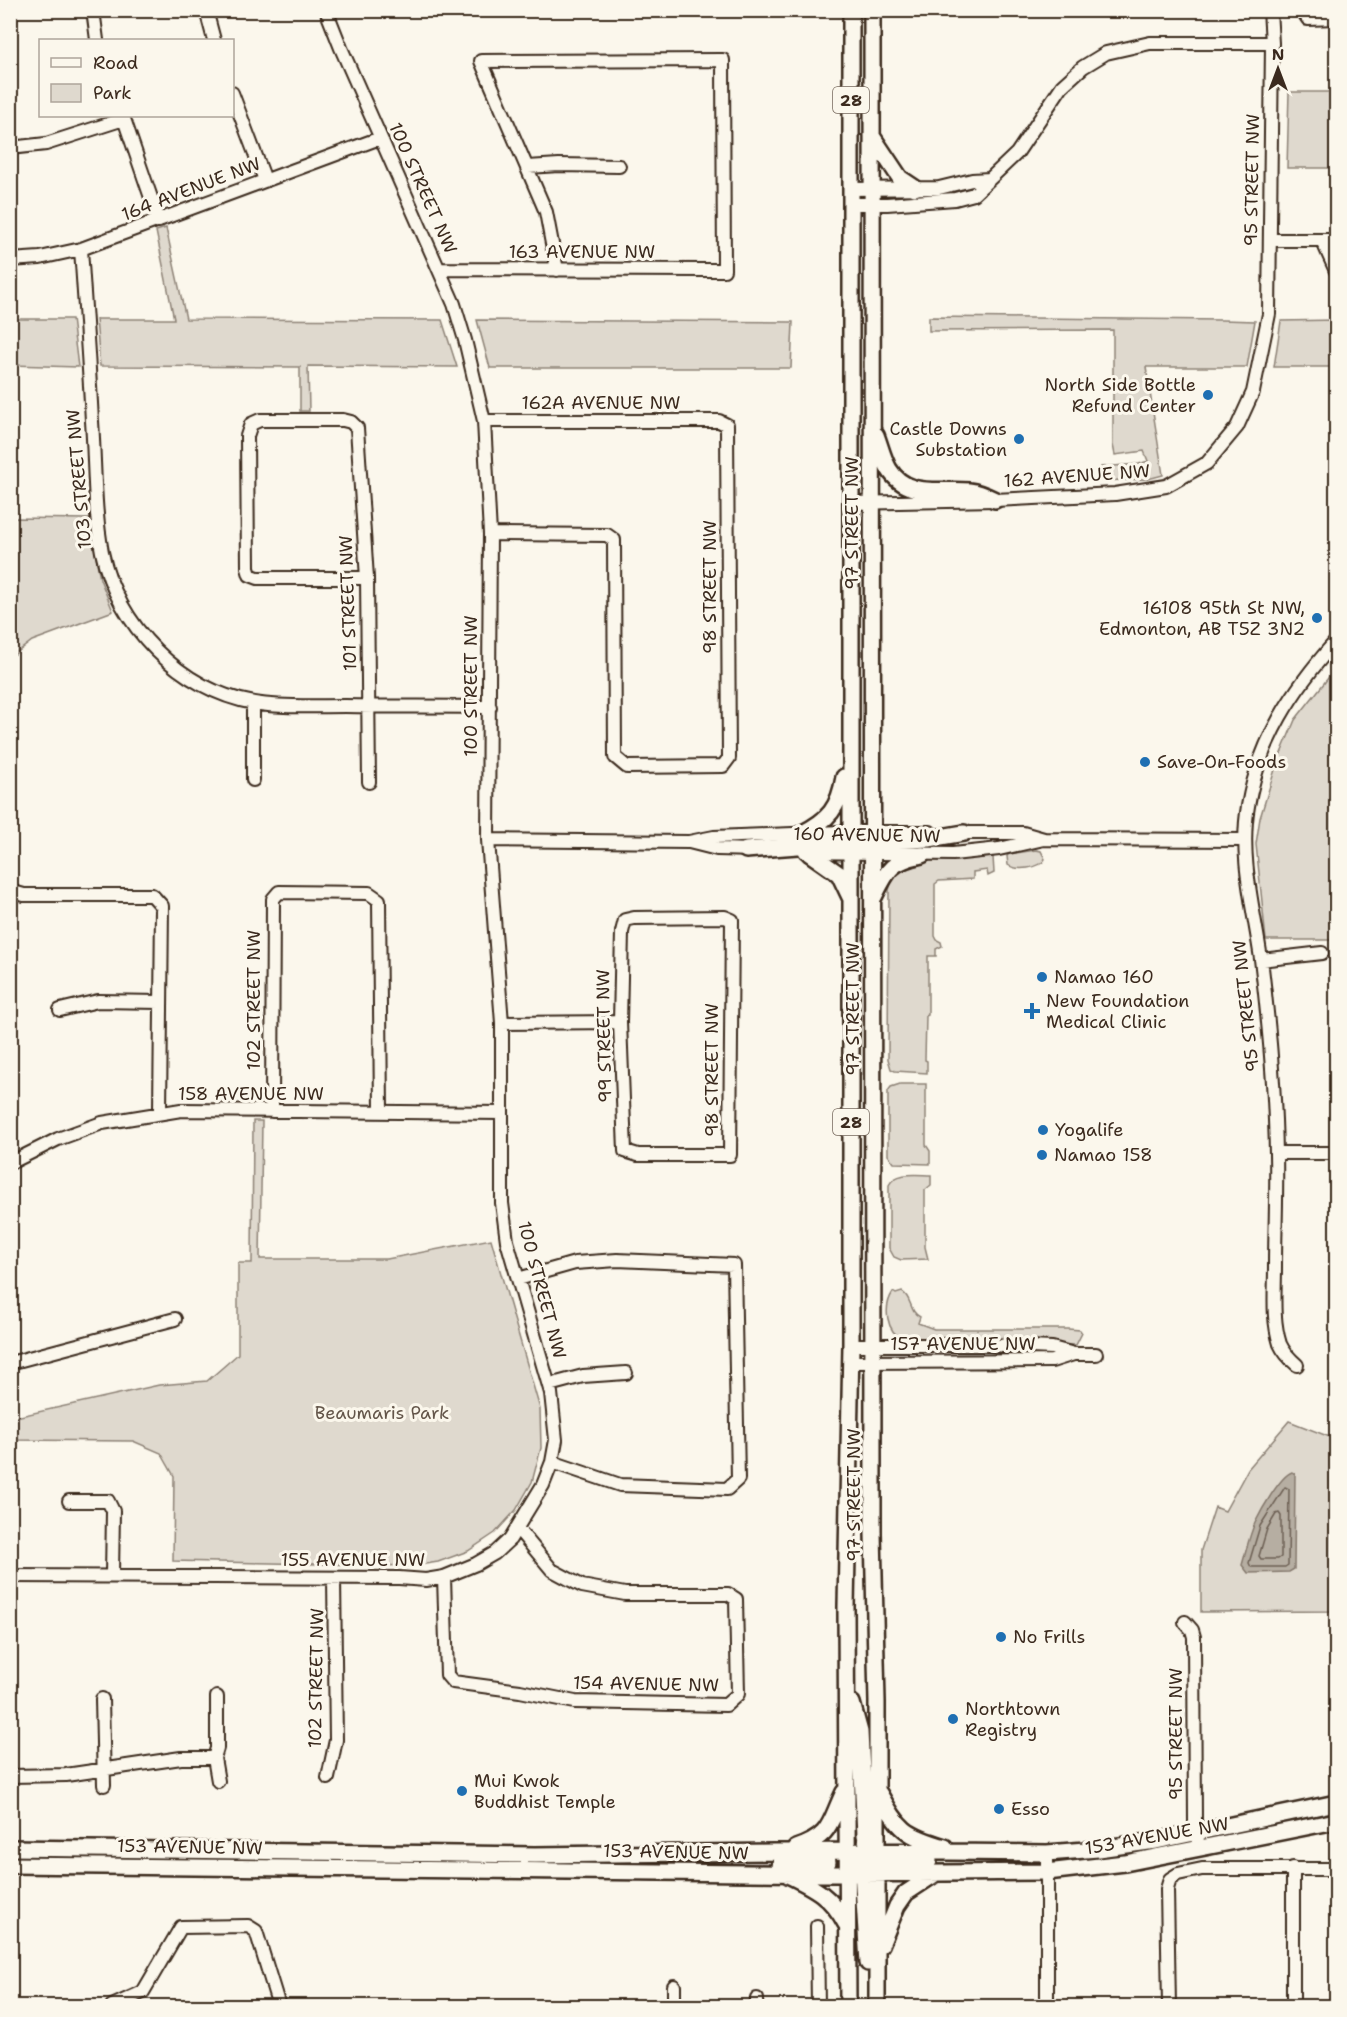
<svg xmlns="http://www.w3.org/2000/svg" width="1347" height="2017" font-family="'Shantell Sans',sans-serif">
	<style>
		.green { fill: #dfd9ce; stroke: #8d8276; stroke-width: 1.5 }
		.water { fill: #b6aea2; stroke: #85796d; stroke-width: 1.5 }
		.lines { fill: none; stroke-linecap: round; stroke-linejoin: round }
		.shore { stroke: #6c5f53; stroke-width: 1.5 }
		.minor-casing { stroke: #3b2a1e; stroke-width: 16 }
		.major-casing { stroke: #3b2a1e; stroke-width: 20 }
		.minor { stroke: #fbf7ec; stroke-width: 12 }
		.major { stroke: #fbf7ec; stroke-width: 15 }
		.poi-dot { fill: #1f6fb2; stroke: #fbf7ec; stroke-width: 2 }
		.labels { text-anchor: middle; stroke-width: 6; stroke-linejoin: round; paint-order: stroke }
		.shield { fill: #fbf7ec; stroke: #75685c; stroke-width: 1.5 }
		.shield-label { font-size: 16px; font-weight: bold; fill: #3b2a1e }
		.street-label { font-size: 18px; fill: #3b2a1e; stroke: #fbf7ec }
		.poi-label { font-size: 18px; fill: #3b2a1e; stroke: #fbf7ec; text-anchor: start }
		.park-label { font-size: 18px; fill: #64564a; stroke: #fbf7ec }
	</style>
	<rect width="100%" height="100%" fill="#fbf7ec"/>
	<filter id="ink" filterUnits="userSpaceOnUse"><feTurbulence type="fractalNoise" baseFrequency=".0167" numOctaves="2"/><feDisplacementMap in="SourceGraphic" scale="12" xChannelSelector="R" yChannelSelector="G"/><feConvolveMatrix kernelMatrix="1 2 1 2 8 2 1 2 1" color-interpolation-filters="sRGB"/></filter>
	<g filter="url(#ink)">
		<path class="green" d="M1289,92H1336V168H1287Z
			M166,228L186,319L442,320L457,367L308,366L309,411H300V367L100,366L96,319H174L156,231Z
			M929,317L1222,320L1255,321L1247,367H1146L1163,475L1148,479L1100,481L1101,467L1139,464L1148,461L1144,451L1115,455L1113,445V330L929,331Z
			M11,319H72L78,367L11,365Z
			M477,320L793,322L791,368H490Z
			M1336,320V367H1274L1281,321Z
			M11,518L89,519L100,579L113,611L32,641L11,657Z
			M1336,668V1098H1333V940H1266L1256,844L1260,818L1277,763L1295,720Z
			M1036,850L1041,851L1045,859C1040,869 1016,871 1008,865L1007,856L1009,854Z
			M993,857L994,873L988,876L987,870L973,872V879L939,881L935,884V936L937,940L941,942L942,946L936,949V956H928V1015L926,1016L925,1060L927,1061V1073L895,1071L891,1069L888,1059L889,890L895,870L911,862Z
			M900,1084H926V1145L930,1151V1164L894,1163L888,1155V1091L891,1087Z
			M253,1121H262L260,1259H387L491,1239L540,1409L541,1448L532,1482L516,1510L495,1533L468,1551L438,1562L412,1566L173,1561L174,1476L161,1453L133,1441L11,1440V1418L159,1385L207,1381L238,1354V1263H252Z
			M931,1175V1185L925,1190V1247L928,1259L901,1260L894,1257L889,1248V1185C896,1171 918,1175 931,1175Z
			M893,1292L896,1294L902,1292C912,1297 909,1312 920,1317L918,1323L934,1329H1068L1080,1330L1082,1333L1076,1345L903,1339C886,1332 883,1307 893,1292Z
			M1289,1421L1330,1437L1334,1611L1201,1612V1550L1215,1507L1225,1511L1248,1469Z"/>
		<path class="water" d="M1292,1472L1295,1474L1294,1569L1289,1572L1248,1573L1242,1565C1246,1552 1249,1536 1255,1523C1261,1511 1280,1476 1292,1472Z"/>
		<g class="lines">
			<path class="shore" d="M1285,1487L1289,1489L1288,1565L1285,1567H1251L1249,1563L1260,1526Z
				M1276,1514L1279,1513L1281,1516V1557L1278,1559H1261L1259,1556L1267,1529Z"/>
			<defs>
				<path id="minor" d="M93,10L97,40
					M206,10L214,40
					M1302,10L1308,19L1336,18
					M232,93L265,180
					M123,116L159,221
					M10,148L46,144L124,119
					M528,167L559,165L619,166
					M851,189L939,188L972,180L989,179
					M851,204H887L955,199L974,194L1017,153L1062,86L1083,67L1106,53L1150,43H1272
					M1270,240H1336
					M1322,240L1336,271
					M81,249C85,307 89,364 92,421C95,464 94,510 102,552C117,625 180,690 254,703C284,708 315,706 345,706C393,707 441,706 490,707
					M10,260L40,258L81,249L380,138
					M440,269C528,269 616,270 704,270H724L723,60L481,61L546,212L557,270
					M484,421H719L727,425L729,758L723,766L627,767L615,757L614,540L607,535L490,534
					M851,503L995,500L1115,494L1166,486L1207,463L1237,427L1253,392L1269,314L1272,43L1270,10
					M367,578H258L250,575L248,568L247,436L251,424L260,420H343L351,422L357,428L367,578L369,782
					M253,780V703
					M956,833H1023L1044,839
					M488,840L689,842L714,837L842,832H930
					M689,842L717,849L755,850
					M805,852L953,854L999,849L1044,839L1244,840
					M10,891L24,895H152L162,906L160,1113
					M725,917L732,920L730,1155H638L625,1151L620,1022L622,932L625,920L634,918Z
					M1261,960L1322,953
					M60,1010L98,1001L160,1002
					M502,1023L620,1022
					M272,1111L273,899L279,892L369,893L379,900L381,1112
					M1276,1153H1336
					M10,1163L58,1139L102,1123L181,1110L502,1113
					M518,1279L575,1263L617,1260L734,1265L738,1479L727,1489L620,1485L552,1462
					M851,1345H989L1052,1348L1074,1354H1096
					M850,1362L1052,1361L1074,1354
					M10,1363L175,1319
					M1297,1365C1290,1359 1284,1353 1280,1344C1272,1319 1275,1293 1275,1267C1275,1229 1277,1191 1276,1154C1275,1089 1269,1024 1261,959C1254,909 1239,857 1248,806C1259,741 1293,689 1336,641
					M549,1385L583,1376L626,1373
					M69,1501H108L113,1511L112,1576
					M10,1576L399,1578L426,1580L444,1577L476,1564L495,1553L510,1539L543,1485L552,1462L556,1440L551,1393L507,1241L502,1203V1023L488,840L490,534L484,421L465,340L454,304L341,48L326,10
					M444,1577L447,1675L453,1682L520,1691L575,1702L726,1705L738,1694L736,1599L728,1594H625L582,1586L552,1570L518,1529
					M1185,1622L1192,1630L1194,1637L1195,1821L1199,1849
					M102,1699L104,1785
					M214,1758L218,1781
					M10,1776L66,1775L181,1758H214L217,1748V1697
					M328,1778L336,1740L334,1578
					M1047,1853V2006
					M1293,1868V2006
					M817,1926L818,2006
					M757,1999V2006
					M112,2006L143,1992L181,1927L248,1926L256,1931L279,2006
					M674,2006V1986
					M1169,2006L1167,1889L1170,1879L1178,1874L1202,1869H1336"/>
				<path id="major" d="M872,10L873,1533L877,1702V2006
					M872,136L900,178L915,188
					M876,435C880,445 883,459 889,469C907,499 941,488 969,491C979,492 987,496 995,500
					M801,834C829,820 839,808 844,777
					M864,847L873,843L887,841L929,839L964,833
					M746,850L851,842L861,840
					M809,853L839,874L850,897
					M874,897C888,869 890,862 922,855
					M852,1703L860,1732L865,1835L871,1860
					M879,1793C900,1830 904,1835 945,1847
					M10,1848L535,1855L848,1851L1047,1853L1098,1849L1156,1841L1336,1803
					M796,1848C832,1836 829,1823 844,1792
					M848,1851L862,1869L868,1963
					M780,1863L828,1862
					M881,1864L929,1861
					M10,1865L836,1874L1047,1872L1125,1863L1336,1821
					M788,1875C815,1888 831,1896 846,1924
					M881,1945L897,1906L906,1893L935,1874
					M848,2006L846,1607L851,1345V10"/>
			</defs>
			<use href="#minor" class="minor-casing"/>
			<use href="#major" class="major-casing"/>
			<use href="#minor" class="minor"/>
			<use href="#major" class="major"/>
		</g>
	</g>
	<g class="poi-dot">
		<circle cx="1208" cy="395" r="6"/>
		<circle cx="1019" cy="439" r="6"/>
		<circle cx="1317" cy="618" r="6"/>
		<circle cx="1145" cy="762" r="6"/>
		<circle cx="1042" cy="977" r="6"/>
		<path d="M1029 1002h6v6h6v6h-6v6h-6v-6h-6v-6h6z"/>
		<circle cx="1043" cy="1130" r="6"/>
		<circle cx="1042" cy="1155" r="6"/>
		<circle cx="1001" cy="1637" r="6"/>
		<circle cx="953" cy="1719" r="6"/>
		<circle cx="462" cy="1791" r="6"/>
		<circle cx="999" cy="1809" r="6"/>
	</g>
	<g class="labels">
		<g class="shield">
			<rect x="833" y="87" width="36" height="26" rx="4.5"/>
			<rect x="833" y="1109" width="36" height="26" rx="4.5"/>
		</g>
		<g class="shield-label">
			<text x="851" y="106">28</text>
			<text x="851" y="1128">28</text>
		</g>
		<g class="street-label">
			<text transform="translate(1252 180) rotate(-89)" y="6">95 STREET NW</text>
			<text transform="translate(423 188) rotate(66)" y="6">100 STREET NW</text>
			<text transform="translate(191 189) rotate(-21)" y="6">164 AVENUE NW</text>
			<text x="582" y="258">163 AVENUE NW</text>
			<text x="601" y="409">162A AVENUE NW</text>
			<text transform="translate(1077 476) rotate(-4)" y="6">162 AVENUE NW</text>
			<text transform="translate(79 479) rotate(-95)" y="6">103 STREET NW</text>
			<text transform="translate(852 523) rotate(-90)" y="6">97 STREET NW</text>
			<text transform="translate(710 587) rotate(-90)" y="6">98 STREET NW</text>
			<text transform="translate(348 603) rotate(-92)" y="6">101 STREET NW</text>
			<text transform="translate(471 686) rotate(-90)" y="6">100 STREET NW</text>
			<text transform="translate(867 835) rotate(1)" y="6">160 AVENUE NW</text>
			<text transform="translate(254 1000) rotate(-90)" y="6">102 STREET NW</text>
			<text transform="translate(1246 1006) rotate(-96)" y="6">95 STREET NW</text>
			<text transform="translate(853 1009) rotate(-90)" y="6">97 STREET NW</text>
			<text transform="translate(604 1036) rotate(-91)" y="6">99 STREET NW</text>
			<text transform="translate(712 1070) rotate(-90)" y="6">98 STREET NW</text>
			<text x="251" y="1100">158 AVENUE NW</text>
			<text transform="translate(542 1290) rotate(75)" y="6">100 STREET NW</text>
			<text x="963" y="1350">157 AVENUE NW</text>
			<text transform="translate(854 1495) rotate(-90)" y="6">97 STREET NW</text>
			<text x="353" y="1566">155 AVENUE NW</text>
			<text transform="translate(316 1678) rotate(-89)" y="6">102 STREET NW</text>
			<text transform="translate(646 1684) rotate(1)" y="6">154 AVENUE NW</text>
			<text transform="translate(1176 1734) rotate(-90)" y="6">95 STREET NW</text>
			<text transform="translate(1157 1836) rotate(-10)" y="6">153 AVENUE NW</text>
			<text transform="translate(190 1847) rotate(1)" y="6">153 AVENUE NW</text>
			<text transform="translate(676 1852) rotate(1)" y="6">153 AVENUE NW</text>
		</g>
		<g class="poi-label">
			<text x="1196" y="391" text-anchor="end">North Side Bottle<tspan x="1196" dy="21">Refund Center</tspan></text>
			<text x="1007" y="435" text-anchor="end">Castle Downs<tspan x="1007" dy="21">Substation</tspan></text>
			<text x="1305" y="614" text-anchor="end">16108 95th St NW,<tspan x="1305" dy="21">Edmonton, AB T5Z 3N2</tspan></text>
			<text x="1157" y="768">Save-On-Foods</text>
			<text x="1054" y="983">Namao 160</text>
			<text x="1046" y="1007">New Foundation<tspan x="1046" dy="21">Medical Clinic</tspan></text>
			<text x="1055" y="1136">Yogalife</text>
			<text x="1054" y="1161">Namao 158</text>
			<text x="1013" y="1643">No Frills</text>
			<text x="965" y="1715">Northtown<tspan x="965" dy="21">Registry</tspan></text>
			<text x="474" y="1787">Mui Kwok<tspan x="474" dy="21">Buddhist Temple</tspan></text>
			<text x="1011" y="1815">Esso</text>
		</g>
		<g class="park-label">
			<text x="382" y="1419">Beaumaris Park</text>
		</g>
	</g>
	<rect width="1347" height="2017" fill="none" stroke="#fbf7ec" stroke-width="36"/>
	<rect x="18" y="18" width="1311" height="1981" fill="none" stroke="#3b2a1e" stroke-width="2" filter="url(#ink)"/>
	<rect x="39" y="39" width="195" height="78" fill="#fbf7ec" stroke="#aea59a" stroke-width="1.5"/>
	<rect x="51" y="58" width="30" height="9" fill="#fbf7ec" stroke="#aea59a" stroke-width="1.5"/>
	<text x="93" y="69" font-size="18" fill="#3b2a1e">Road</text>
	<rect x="51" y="84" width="30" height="18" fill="#dfd9ce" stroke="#aea59a" stroke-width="1.5"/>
	<text x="93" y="99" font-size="18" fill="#3b2a1e">Park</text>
	<g transform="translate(1278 69)" stroke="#fbf7ec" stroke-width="4.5" paint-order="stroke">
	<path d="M0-4.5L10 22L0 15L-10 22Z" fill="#3b2a1e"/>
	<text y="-9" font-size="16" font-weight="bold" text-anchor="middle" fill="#3b2a1e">N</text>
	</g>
</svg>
